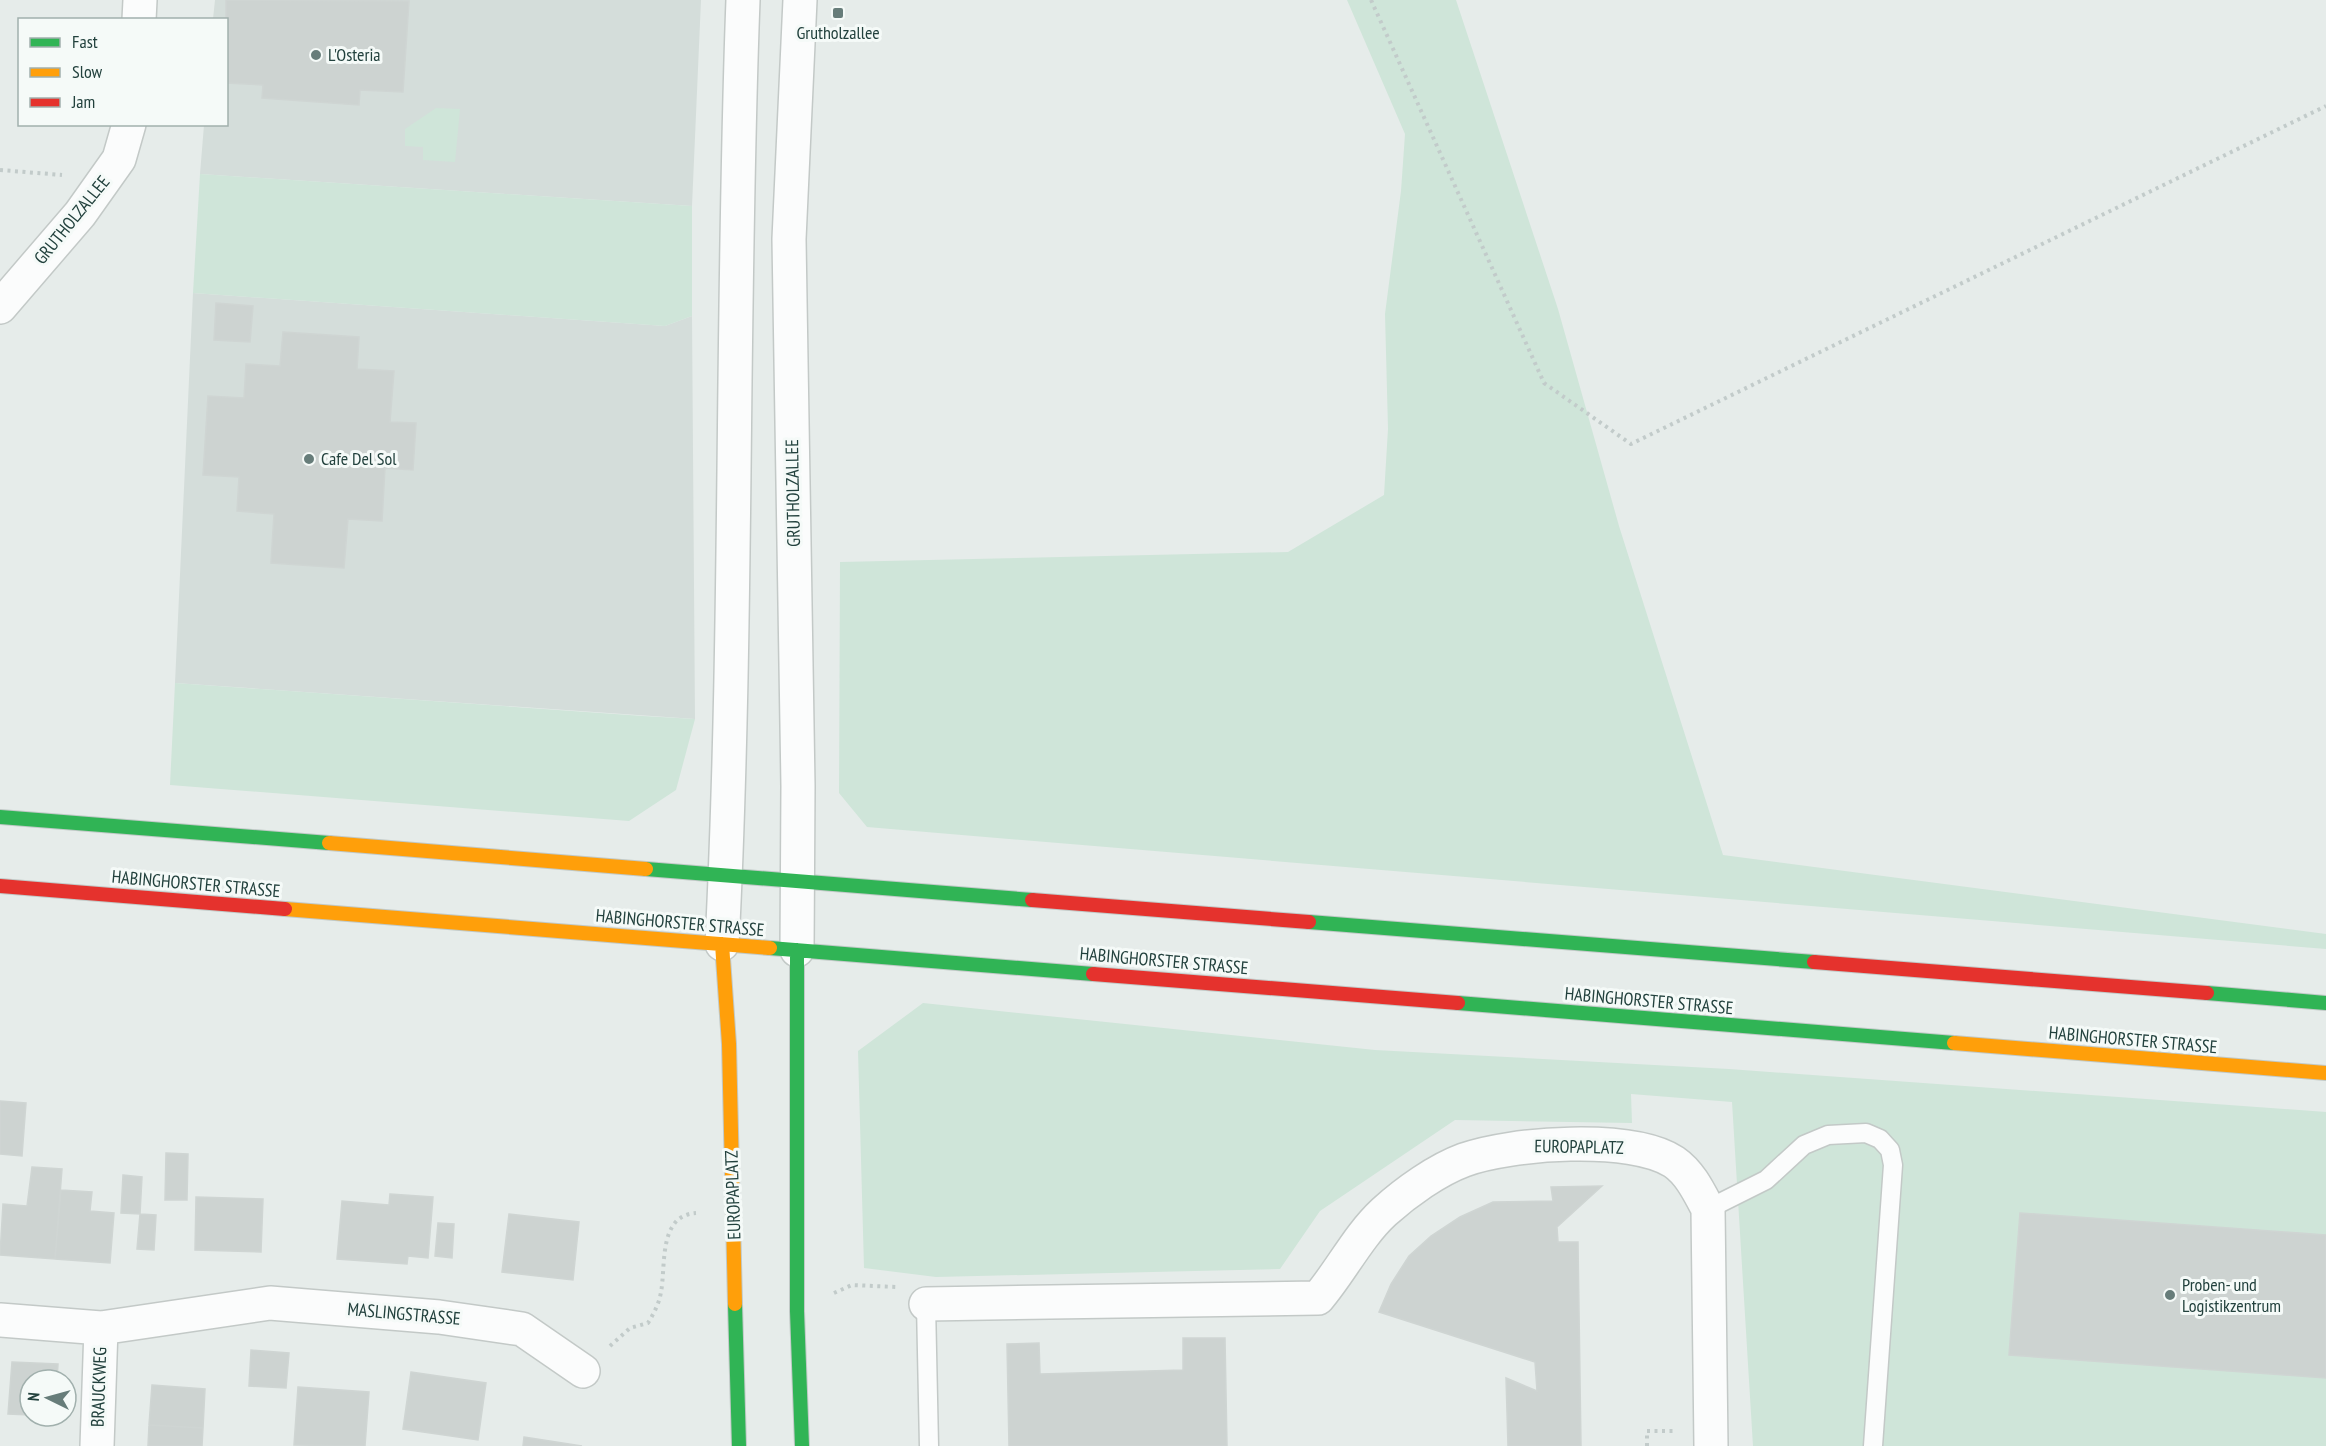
<svg xmlns="http://www.w3.org/2000/svg" width="2326" height="1446" font-family="'PT Sans Narrow',sans-serif">
	<style>
		.built { fill: #d4ddda }
		.green { fill: #cfe5d9 }
		.building { fill: #cdd3d1; stroke: #cfd5d3; stroke-width: 1.5 }
		.lines { fill: none; stroke-linecap: round; stroke-linejoin: round }
		.lane-casing { stroke: #c3c9c7; stroke-width: 21 }
		.street-casing { stroke: #c3c9c7; stroke-width: 36 }
		.fast-casing { stroke: #c1c9c7; stroke-width: 16 }
		.slow-casing { stroke: #c1c9c7; stroke-width: 16 }
		.jam-casing { stroke: #c1c9c7; stroke-width: 16 }
		.path { stroke: #c2cbca; stroke-width: 4; stroke-dasharray: 3 4.5; stroke-linecap: butt }
		.lane { stroke: #fbfcfc; stroke-width: 18 }
		.street { stroke: #fbfcfc; stroke-width: 33 }
		.fast { stroke: #30b455; stroke-width: 14 }
		.slow { stroke: #ff9f0a; stroke-width: 14 }
		.jam { stroke: #e5322d; stroke-width: 14 }
		.poi-dot { fill: #677d7a; stroke: #f5faf8; stroke-width: 2 }
		.labels { text-anchor: middle; stroke-width: 6; stroke-linejoin: round; paint-order: stroke }
		.poi-label { font-size: 18px; fill: #22413d; stroke: #f5faf8; text-anchor: start }
		.street-label { font-size: 18px; fill: #22413d; stroke: #f5faf8 }
	</style>
	<rect width="100%" height="100%" fill="#e6ecea"/>
	<path class="built" d="M215,0H701L692,206L200,174L204,125L226,124V20L213,19Z
		M193,293L665,326L692,316L695,719L175,683Z"/>
	<path class="green" d="M1347,0H1456L1558,309L1619,526L1723,855L2326,934V949L867,827L839,793L840,562L1288,552L1384,495L1388,429L1385,314L1401,191L1405,134Z
		M436,108L460,109L455,162L423,160V147L405,146V129Z
		M200,174L692,206V316L665,326L193,293Z
		M175,683L643,716L695,719L676,790L629,821L170,785Z
		M923,1003L1375,1050L1729,1069L2326,1112V1446H1753L1732,1102L1631,1094L1632,1123L1455,1120L1320,1211L1280,1269L936,1277L864,1268L858,1051Z"/>
	<path class="building" d="M226,0L409,1L403,92L360,90L359,105L262,98L263,85L226,83Z
		M216,303L253,306L250,342L214,340Z
		M283,332L359,337L357,369L394,371L390,422L416,423L413,470L385,468L382,521L348,519L344,568L271,563L274,514L237,511L239,477L203,475L208,396L244,398L246,364L280,366Z
		M0,1101L26,1103L22,1156L0,1154Z
		M166,1153L188,1154L187,1200H165Z
		M32,1167L62,1169L55,1259L0,1255L3,1204L27,1206Z
		M123,1175L142,1177L140,1214L121,1213Z
		M1602,1186L1557,1227L1558,1242H1578L1581,1446H1508L1506,1378L1537,1391L1535,1362L1379,1312L1391,1284L1409,1256L1431,1236L1460,1217L1493,1202L1553,1201L1551,1187Z
		M61,1190L92,1192L90,1211L114,1213L110,1263L55,1259Z
		M390,1194L433,1197L428,1258L408,1256L407,1264L337,1259L342,1201L389,1205Z
		M196,1197L263,1199L261,1252L195,1250Z
		M2020,1213L2326,1235V1378L2009,1355Z
		M140,1214L156,1215L154,1250L137,1249Z
		M509,1214L579,1222L573,1280L502,1272Z
		M438,1223L454,1224L452,1258L435,1256Z
		M1183,1338H1225L1227,1446H1009L1007,1344L1039,1343L1040,1374L1183,1370Z
		M251,1350L289,1353L286,1388L249,1386Z
		M12,1362L58,1364L57,1380H30V1415L8,1414Z
		M411,1372L486,1383L478,1440L403,1429Z
		M152,1385L205,1389L203,1428L149,1425Z
		M298,1387L369,1392L365,1446L294,1445Z
		M149,1425L203,1428L202,1446H148Z
		M524,1437L582,1446H523Z"/>
	<g class="lines">
		<defs>
			<path id="lane" d="M1708,1209L1766,1180L1804,1145L1828,1135L1866,1133L1880,1139L1890,1150L1893,1165L1873,1446
				M926,1304L929,1446"/>
			<path id="street" d="M139,20L140,0
				M0,307L80,214L119,159L129,124
				M722,944C738,630 731,315 743,0
				M797,950L798,786L789,239L800,0
				M926,1304L1318,1298C1341,1271 1358,1236 1384,1212C1406,1192 1437,1170 1464,1160C1511,1143 1631,1134 1674,1162C1690,1173 1699,1192 1708,1209L1711,1446
				M0,1320L101,1328L270,1303L439,1317L522,1329L583,1371
				M97,1446L101,1328"/>
			<path id="fast" d="M0,817L329,843
				M646,869L1032,900
				M1309,922L1814,962
				M770,948L1093,974
				M797,950V1311L802,1446
				M2207,993L2326,1003
				M1458,1003L1954,1043
				M735,1304L739,1446"/>
			<path id="slow" d="M329,843L646,869
				M285,909L770,948
				M722,944L729,1044L735,1304
				M1954,1043L2326,1073"/>
			<path id="jam" d="M0,886L285,909
				M1032,900L1309,922
				M1814,962L2207,993
				M1093,974L1458,1003"/>
		</defs>
		<use href="#lane" class="lane-casing"/>
		<use href="#street" class="street-casing"/>
		<use href="#fast" class="fast-casing"/>
		<use href="#slow" class="slow-casing"/>
		<use href="#jam" class="jam-casing"/>
		<path class="path" d="M1371,0L1544,383L1631,444L2326,106
			M0,170L62,175
			M834,1293L852,1285L896,1287
			M610,1346L630,1328L648,1323C654,1313 659,1304 661,1292C666,1266 658,1215 696,1213
			M1647,1446V1431H1676"/>
		<use href="#lane" class="lane"/>
		<use href="#street" class="street"/>
		<use href="#fast" class="fast"/>
		<use href="#slow" class="slow"/>
		<use href="#jam" class="jam"/>
	</g>
	<g class="poi-dot">
		<rect x="832" y="7" width="12" height="12" rx="3"/>
		<circle cx="316" cy="55" r="6"/>
		<circle cx="309" cy="459" r="6"/>
		<circle cx="2170" cy="1295" r="6"/>
	</g>
	<g class="labels">
		<g class="poi-label">
			<text x="838" y="39" text-anchor="middle">Grutholzallee</text>
			<text x="328" y="61">L'Osteria</text>
			<text x="321" y="465">Cafe Del Sol</text>
			<text x="2182" y="1291">Proben- und<tspan x="2182" dy="21">Logistikzentrum</tspan></text>
		</g>
		<g class="street-label">
			<text transform="translate(72 220) rotate(-51)" y="6">GRUTHOLZALLEE</text>
			<text transform="translate(793 493) rotate(-91)" y="6">GRUTHOLZALLEE</text>
			<text transform="translate(196 884) rotate(5)" y="6">HABINGHORSTER STRASSE</text>
			<text transform="translate(680 923) rotate(5)" y="6">HABINGHORSTER STRASSE</text>
			<text transform="translate(1164 961) rotate(5)" y="6">HABINGHORSTER STRASSE</text>
			<text transform="translate(1649 1001) rotate(5)" y="6">HABINGHORSTER STRASSE</text>
			<text transform="translate(2133 1040) rotate(5)" y="6">HABINGHORSTER STRASSE</text>
			<text transform="translate(1579 1147) rotate(1)" y="6">EUROPAPLATZ</text>
			<text transform="translate(733 1195) rotate(-92)" y="6">EUROPAPLATZ</text>
			<text transform="translate(404 1314) rotate(5)" y="6">MASLINGSTRASSE</text>
			<text transform="translate(99 1387) rotate(-88)" y="6">BRAUCKWEG</text>
		</g>
	</g>
	<rect x="18" y="18" width="210" height="108" fill="#f5faf8" stroke="#a1b0ad" stroke-width="1.5"/>
	<rect x="30" y="38" width="30" height="9" fill="#30b455" stroke="#a1b0ad" stroke-width="1.5"/>
	<text x="72" y="48" font-size="18" fill="#22413d">Fast</text>
	<rect x="30" y="68" width="30" height="9" fill="#ff9f0a" stroke="#a1b0ad" stroke-width="1.5"/>
	<text x="72" y="78" font-size="18" fill="#22413d">Slow</text>
	<rect x="30" y="98" width="30" height="9" fill="#e5322d" stroke="#a1b0ad" stroke-width="1.5"/>
	<text x="72" y="108" font-size="18" fill="#22413d">Jam</text>
	<g transform="translate(48 1398) rotate(275)"><circle r="28" fill="#f5faf8" stroke="#a1b0ad" stroke-width="1.5"/>
	<path d="M0-4.5L10 22L0 15L-10 22Z" fill="#677d7a"/>
	<text y="-9" font-size="16" font-weight="bold" text-anchor="middle" fill="#22413d">N</text>
	</g>
</svg>
